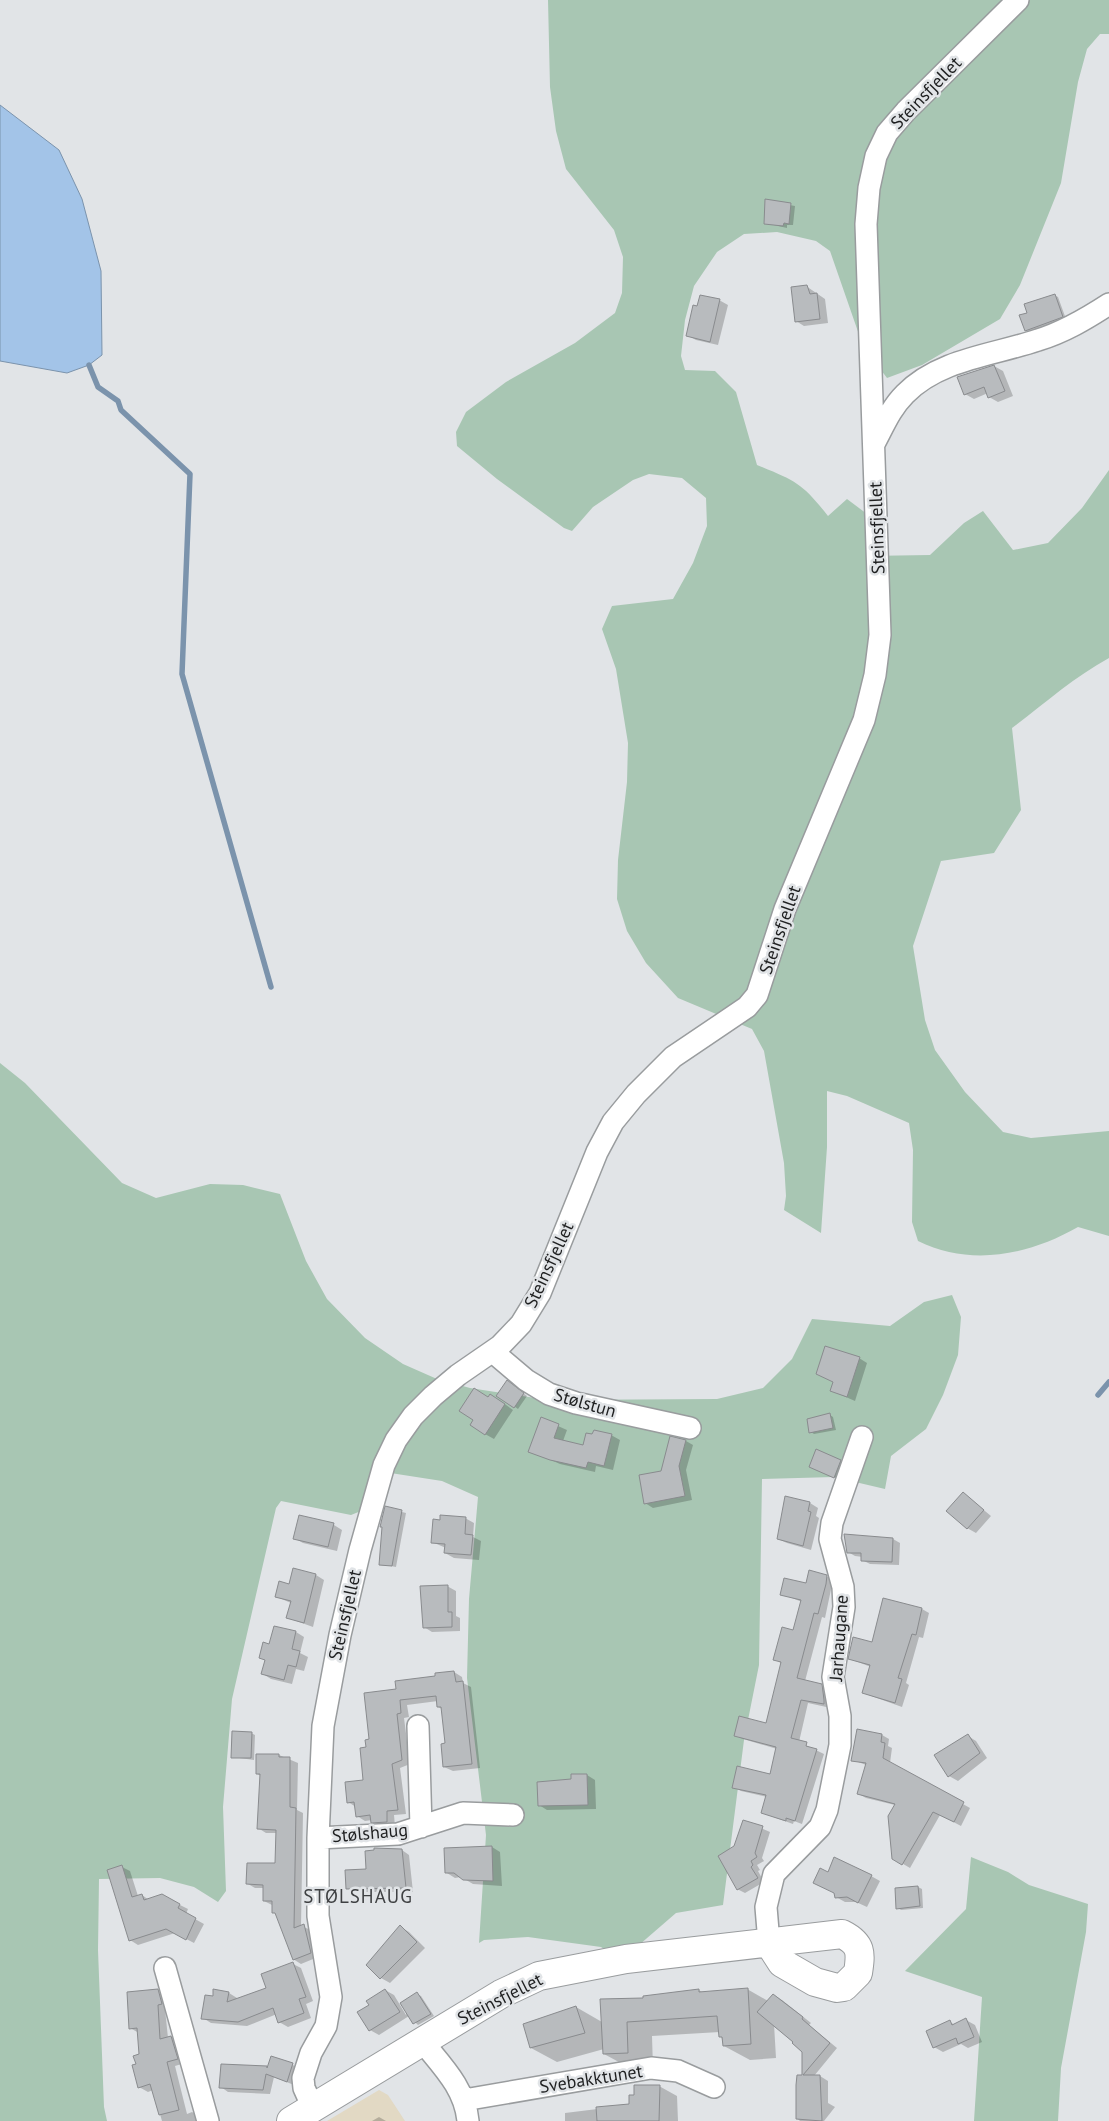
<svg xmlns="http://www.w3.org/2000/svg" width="1109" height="2121" font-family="'PT Sans',sans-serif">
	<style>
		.education { fill: #e2d9c4 }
		.green { fill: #a8c6b3 }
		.water { fill: #a3c4e8; stroke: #7b93ac }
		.shadow { fill: #0003 }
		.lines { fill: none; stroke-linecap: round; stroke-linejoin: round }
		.stream { stroke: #7b93ac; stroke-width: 5.5 }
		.building { fill: #b8bbbe; stroke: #898b8e }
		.street-casing { stroke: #999c9e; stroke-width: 24 }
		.secondary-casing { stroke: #999c9e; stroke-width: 30 }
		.street { stroke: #fff; stroke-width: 21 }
		.secondary { stroke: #fff; stroke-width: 28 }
		.labels { text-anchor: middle; stroke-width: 5; stroke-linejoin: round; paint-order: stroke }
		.street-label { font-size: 18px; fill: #1f2021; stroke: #e1e4e7 }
		.neighbourhood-label { font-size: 19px; letter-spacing: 1px; fill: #3f4143; stroke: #e1e4e7 }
	</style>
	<rect width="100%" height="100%" fill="#e1e4e7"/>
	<path class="education" d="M379,2090L388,2095L405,2121H327Z"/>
	<path class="green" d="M548,0H1109V34H1100L1087,49L1078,82L1061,183L1020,285L1000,319L922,365L887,378L863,346L830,251L816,241L777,232L744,234L717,252L694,286L685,320L681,356L685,370L715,371L736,392L757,465C796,481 802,483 828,516L847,499L867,514V556L930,555L964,523L983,511L1013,550L1048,543L1082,508L1109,470V658C1074,677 1044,704 1012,728L1021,810L994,853L941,861L913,946L925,1020L935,1050L965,1092L1003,1132L1031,1138L1109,1131V1236L1078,1227C1029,1255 971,1267 918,1241L912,1222L913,1150L909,1123L847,1096L827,1091V1147L821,1233L784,1210L786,1196L784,1163L764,1051L752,1029L678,998L646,963L627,931L617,899L618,860L627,782L628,743L616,669L602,629L612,606L673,599L693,563L707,526L706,498L682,478L649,474L633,480L593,507L572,531L564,528L497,479L457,446L456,432L466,412L506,382L575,343L615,313L622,293L623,257L614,230L566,169L556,131L550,87Z
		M0,1063L25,1083L122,1183L156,1198L210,1184L243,1185L280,1194L306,1261L327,1299L365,1338L403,1364L437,1379L470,1388L548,1400L717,1399L763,1388L792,1359L812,1319L890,1326L924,1302L952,1295L961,1317L958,1355L943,1395L926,1429L891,1456L885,1489L834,1477L762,1479L759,1665L744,1740L723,1905L676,1913L639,1945L632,1968L601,1947L528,1937L484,1940L479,1943L486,1835L467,1678L469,1599L478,1497L442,1481L384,1472L361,1511L351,1515L281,1501L276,1508L232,1699L223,1807L226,1891L218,1902L194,1887L160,1878L99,1879L98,1950L104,2107L107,2121H0Z
		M971,1857L1008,1872L1029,1885L1088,1904L1086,1932L1061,2068L1058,2121H974L982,1997L905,1971L966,1909Z"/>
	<path class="water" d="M0,105L59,150L82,199L101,271L102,355L89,365L67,373L0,361Z"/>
	<path class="shadow" d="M766,201L795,206L793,225H787V228L765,223Z
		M806,286L825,299L828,323L804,326L796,321Z
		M1054,295L1058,297L1066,319L1030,332L1026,330L1029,313Z
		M719,300L728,305L718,345L696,340L687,335L698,308Z
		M994,366L1003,371L1013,396L998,402L989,397L988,393L974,399L965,394Z
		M859,1358L867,1363L855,1401L832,1391Z
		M511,1384L527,1396L518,1409L498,1395Z
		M489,1398L499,1400L513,1410L494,1439L485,1434Z
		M830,1415L833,1417L836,1430L814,1434L811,1432Z
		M542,1419L567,1430L563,1441L584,1446L611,1435L620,1440L613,1470L596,1466L595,1472L560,1464L530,1451Z
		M686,1441L693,1445L686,1470L692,1500L653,1508L645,1503L662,1472Z
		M840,1461L844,1463L838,1479L814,1469Z
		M963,1493L991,1516L976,1533L967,1528Z
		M810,1503L818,1508L816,1516L819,1518L811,1550L787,1543L778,1539Z
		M386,1508L406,1513L396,1567L380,1564Z
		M465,1518L474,1523L473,1537L481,1541L479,1560L454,1558L445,1553L446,1548L432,1542L441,1521Z
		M334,1525L342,1530L337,1551L303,1543L294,1538Z
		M846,1535L893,1539L900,1543L899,1565L870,1564L862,1560L863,1557L855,1556L848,1552Z
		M316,1575L324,1580L313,1627L288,1618L291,1603L277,1597L290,1585Z
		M826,1576L833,1580L825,1618L822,1617L805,1681L821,1685L829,1689L831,1708L808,1703L799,1742L824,1754L802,1824L794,1821L793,1824L762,1813L767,1797L741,1791L734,1787L770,1775L777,1749L743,1739L735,1735L767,1724L782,1664L775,1659L794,1632L802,1602L782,1594Z
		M447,1586L456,1591V1616L460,1618V1631L432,1632L424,1627Z
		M922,1609L929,1613L923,1638L919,1637L906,1683L909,1685L902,1707L863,1693L871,1667L850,1659Z
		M275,1627L296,1632L304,1637L300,1653L308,1657L304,1671L296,1669L292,1684L271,1679L263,1674L266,1661L261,1658L270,1645Z
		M454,1672L462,1677L463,1683L471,1687L480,1768L453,1771L444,1767L446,1745L442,1709L438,1707V1701L407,1705L409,1717L404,1718L410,1764L400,1768L406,1814L394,1815L395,1826L381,1827L372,1820L365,1821L357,1816L356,1807L348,1802L365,1781L367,1748L397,1690Z
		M858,1730L882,1735L889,1739L888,1746L892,1748L890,1763L970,1808L961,1826L940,1815L910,1868L893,1858L895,1805L866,1798L859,1794L866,1765L853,1760Z
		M251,1733L255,1735L254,1760L232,1757Z
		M968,1736L976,1741L987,1758L958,1781L949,1776Z
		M279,1755L298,1763L297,1810L303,1813L301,1926L311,1930L318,1957L301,1964L293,1959L277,1914L273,1912L272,1905L264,1901L265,1888H255L248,1884L276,1865L277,1833H266L258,1828L261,1776L257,1774Z
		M587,1775L595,1780L596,1809L547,1810L539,1805L572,1780Z
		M744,1821L770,1832L762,1858L764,1861L757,1865L760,1870L758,1871L764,1882L745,1893L737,1889L735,1847Z
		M492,1847L500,1852L502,1886L473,1884L461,1877L455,1878L447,1873Z
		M402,1850L409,1855L413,1892H355L347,1888L367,1870Z
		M122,1867L130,1871L138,1896L142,1895L149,1900L162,1896L188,1909L186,1914L204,1924L194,1943L175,1933L138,1945L130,1940Z
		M828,1874L871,1876L880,1881L867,1907L856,1902H845L836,1897Z
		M918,1887L922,1889L923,1908L901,1910L898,1908Z
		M401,1927L409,1932L425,1948L390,1983L381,1978Z
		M293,1964L301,1968L313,2001L306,2004L311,2018L288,2027L279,2022L277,2014L247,2026L211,2023L203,2018L214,1997L229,1993L237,1998L236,2000L268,1989Z
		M747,1989L768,2001L774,1995L782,2000L811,2023L809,2025L837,2048L814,2076H820L828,2081V2103L835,2107L824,2121H800L797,2118L803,2076V2052L774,2024L776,2058L750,2060L724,2046L720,2032L652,2036L653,2068H630L604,2054V2049L557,2062L531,2048L576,2007L602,2022L644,1999L699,1990L703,1993Z
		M385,1990L394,1995L406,2015L417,1994L421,1996L434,2016L418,2025L409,2016L379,2035L370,2030V2005Z
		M158,1991L166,1995L170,2008L165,2009L168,2038L171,2037L179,2042L185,2063L175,2066L187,2114L192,2112L200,2117L201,2121H162L153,2090L148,2092L139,2087L137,2065L140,2055L139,2033L130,2028Z
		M966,2020L975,2025L982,2042L968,2048L961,2044L943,2052L934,2047L950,2022L955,2025Z
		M272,2057L300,2068L294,2085L274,2077L270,2094L228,2092L221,2087L268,2069Z
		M659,2086L677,2096L678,2121H565V2113L630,2105L636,2096Z
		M379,2117L386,2121H372Z"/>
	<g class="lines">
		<path class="stream" d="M89,365L98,387L118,401L121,410L190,474L182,674L271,987
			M1098,1395L1109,1382"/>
	</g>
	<path class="building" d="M765,199L791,203L789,224L784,223L783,226L764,224Z
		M807,285L810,294L817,293L820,319L795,322L791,287Z
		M1055,294L1063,317L1025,331L1019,315L1027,313L1024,304Z
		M700,295L720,299L710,342L686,336L693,305L697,306Z
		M994,365L1005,391L988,398L984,387L964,395L957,377Z
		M825,1346L860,1357L847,1397L830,1391L833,1382L816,1374Z
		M507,1380L524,1393L514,1408L496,1396Z
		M474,1388L488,1397L490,1394L505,1404L485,1435L470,1425L473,1420L459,1411Z
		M830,1413L833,1428L809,1433L807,1419Z
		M541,1417L559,1424L554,1438L583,1445L586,1433L592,1434L594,1430L612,1434L604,1466L588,1462L586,1468L550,1460L528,1452Z
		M670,1436L686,1440L679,1466L685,1496L644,1504L639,1475L661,1471Z
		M816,1449L841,1460L834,1478L809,1467Z
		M963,1492L984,1510L967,1529L946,1511Z
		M785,1496L810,1502L808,1511L811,1512L803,1546L777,1539Z
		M385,1506L402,1510L392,1566L379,1565L382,1527H380Z
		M299,1515L334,1523L328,1547L293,1539Z
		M440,1515L466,1517L465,1534L473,1535L471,1555L444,1553L445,1544L431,1543L433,1519L440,1520Z
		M844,1534L893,1538L892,1562L861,1561V1553H847Z
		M293,1568L316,1574L304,1623L286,1618L291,1601L275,1597L279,1581L289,1584Z
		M809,1570L827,1575L826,1584L818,1614L814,1613L797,1678L822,1684L824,1700V1704L801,1700L791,1738L807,1742L806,1746L817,1749L795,1821L786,1818V1821L761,1813L766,1795L732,1788L737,1766L770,1774L776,1747L734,1736L739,1716L766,1723L781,1662L773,1660L782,1627L793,1630L801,1600L780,1595L784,1578L806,1583Z
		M448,1585V1612H452V1627L423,1628L420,1586Z
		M883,1598L922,1608L916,1635L912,1634L898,1678L902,1679L895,1703L862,1693L870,1665L848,1659L853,1637L872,1642Z
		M274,1626L296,1631L292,1649L300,1651L296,1667L288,1665L284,1680L261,1674L265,1660L259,1658L263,1642L269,1644Z
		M454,1671L456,1682L463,1681L472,1764L443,1767L441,1744L445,1743L441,1707H437L436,1696L400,1700L401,1713L397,1714L402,1760L392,1764L398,1810L387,1811V1822L371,1823L370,1815L356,1817L354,1802L347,1803L345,1782L363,1780L360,1748L366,1747L365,1740L369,1739L364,1693L396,1689L395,1681L435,1676V1673Z
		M857,1729L882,1734L881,1742L885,1743L883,1758L964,1802L954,1822L933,1812L902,1865L892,1859L888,1816L895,1804L857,1794L866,1763L851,1761Z
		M232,1731L252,1732L251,1758H231Z
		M968,1734L980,1753L948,1777L934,1755Z
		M256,1754H279V1757H290V1807L296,1808L294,1928L304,1924L311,1953L293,1960L275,1913H272V1901H263V1885L246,1884L247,1863H275L276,1830L257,1829L260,1774H256Z
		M571,1774H587L588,1805L538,1806L537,1782L571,1779Z
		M743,1820L763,1826L755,1853L757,1857L751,1861L753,1865L751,1867L758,1878L737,1890L718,1856L734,1846Z
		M492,1846L493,1881L463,1880L454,1873H445L444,1848Z
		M374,1848L402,1849L406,1888L346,1889L345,1870L366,1869L365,1851L374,1850Z
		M834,1857L872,1875L858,1903L847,1897L835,1898L834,1893L813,1883L820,1868L828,1872Z
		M122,1865L132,1897L142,1894L144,1900L162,1894L180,1904L178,1908L196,1918L186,1940L166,1929L129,1941L107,1870Z
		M918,1886L920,1906L896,1909L895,1888Z
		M400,1925L417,1942L380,1979L366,1965Z
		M293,1962L306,1997L299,1999L304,2013L278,2023L273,2008L238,2022L201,2019L205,1995L213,1996V1989L229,1992L227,2002L266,1988L261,1974Z
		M748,1988L751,2044L723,2046L722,2037H719L717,2016L627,2022L628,2053L603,2054L600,1999L643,1998V1996L699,1989V1992Z
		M158,1989L162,2004L158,2005L160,2039L171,2036L178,2059L167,2062L179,2110L159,2115L150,2084L138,2088L132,2065L136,2064L133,2056L139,2054L137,2028L129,2029L127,1992Z
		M385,1989L400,2012L369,2031L357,2012L369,2005L366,2001Z
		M417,1992L431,2014L413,2024L400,2003Z
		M773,1994L803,2017L802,2019L830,2043L803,2075H820L822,2121L796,2119V2085L797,2075H802V2052L792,2043L793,2042L757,2012Z
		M576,2006L585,2033L530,2048L523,2024Z
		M966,2018L974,2037L958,2044L956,2038L933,2048L926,2031L950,2020L952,2025Z
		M271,2056L293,2063L287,2082L266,2074L263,2090L219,2088L221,2064L267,2066V2068Z
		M634,2085H660L659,2121H597L596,2107L629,2104V2095H634Z"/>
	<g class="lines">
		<defs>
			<path id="street" d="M875,442C884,425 891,408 905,394C939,359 994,355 1038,340C1064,332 1086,319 1109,304
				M493,1352L526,1380L549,1394L576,1403L690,1428
				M418,1726L421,1827
				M318,1838L398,1834L463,1813L513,1815
				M769,1943L766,1907L774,1874L820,1827L827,1810L840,1745V1716L833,1677L844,1607L843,1587L830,1539L832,1523L862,1437
				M165,1968L208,2121
				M422,2041C442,2066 465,2088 468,2121
				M464,2100L651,2068L678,2071L714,2087
				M313,2108L304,2088L303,2078L311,2053L326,2026L331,1997L318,1916V1838L323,1726L340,1635L360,1550L384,1465L396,1440L413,1416L433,1396L458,1375L500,1346L521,1324L540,1293L597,1152L613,1122L636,1094L673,1057L747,1007L757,995L785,909L864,720L875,675L880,635L866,224L869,188L876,156L887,133L906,111L1018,0"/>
			<path id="secondary" d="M291,2121L501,1994L539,1976L626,1959L842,1934C862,1944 861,1953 858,1973L844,1987L837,1988L815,1982L782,1963L769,1943"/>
		</defs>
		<use href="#street" class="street-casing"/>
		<use href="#secondary" class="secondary-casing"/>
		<use href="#street" class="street"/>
		<use href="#secondary" class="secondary"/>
	</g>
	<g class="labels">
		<g class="street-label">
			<text transform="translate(926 93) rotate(-46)" y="6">Steinsfjellet</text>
			<text transform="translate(877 528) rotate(-92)" y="6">Steinsfjellet</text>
			<text transform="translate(780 930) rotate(-71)" y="6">Steinsfjellet</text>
			<text transform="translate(549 1265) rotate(-65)" y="6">Steinsfjellet</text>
			<text transform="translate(585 1403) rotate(16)" y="6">Stølstun</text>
			<text transform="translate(345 1615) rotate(-77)" y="6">Steinsfjellet</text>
			<text transform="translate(839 1638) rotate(-86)" y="6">Jarhaugane</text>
			<text transform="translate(370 1833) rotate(-5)" y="6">Stølshaug</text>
			<text transform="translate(500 1999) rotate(-27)" y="6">Steinsfjellet</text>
			<text transform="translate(591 2079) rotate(-9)" y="6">Svebakktunet</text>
		</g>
		<g class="neighbourhood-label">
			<text x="358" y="1903">STØLSHAUG</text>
		</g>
	</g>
</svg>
